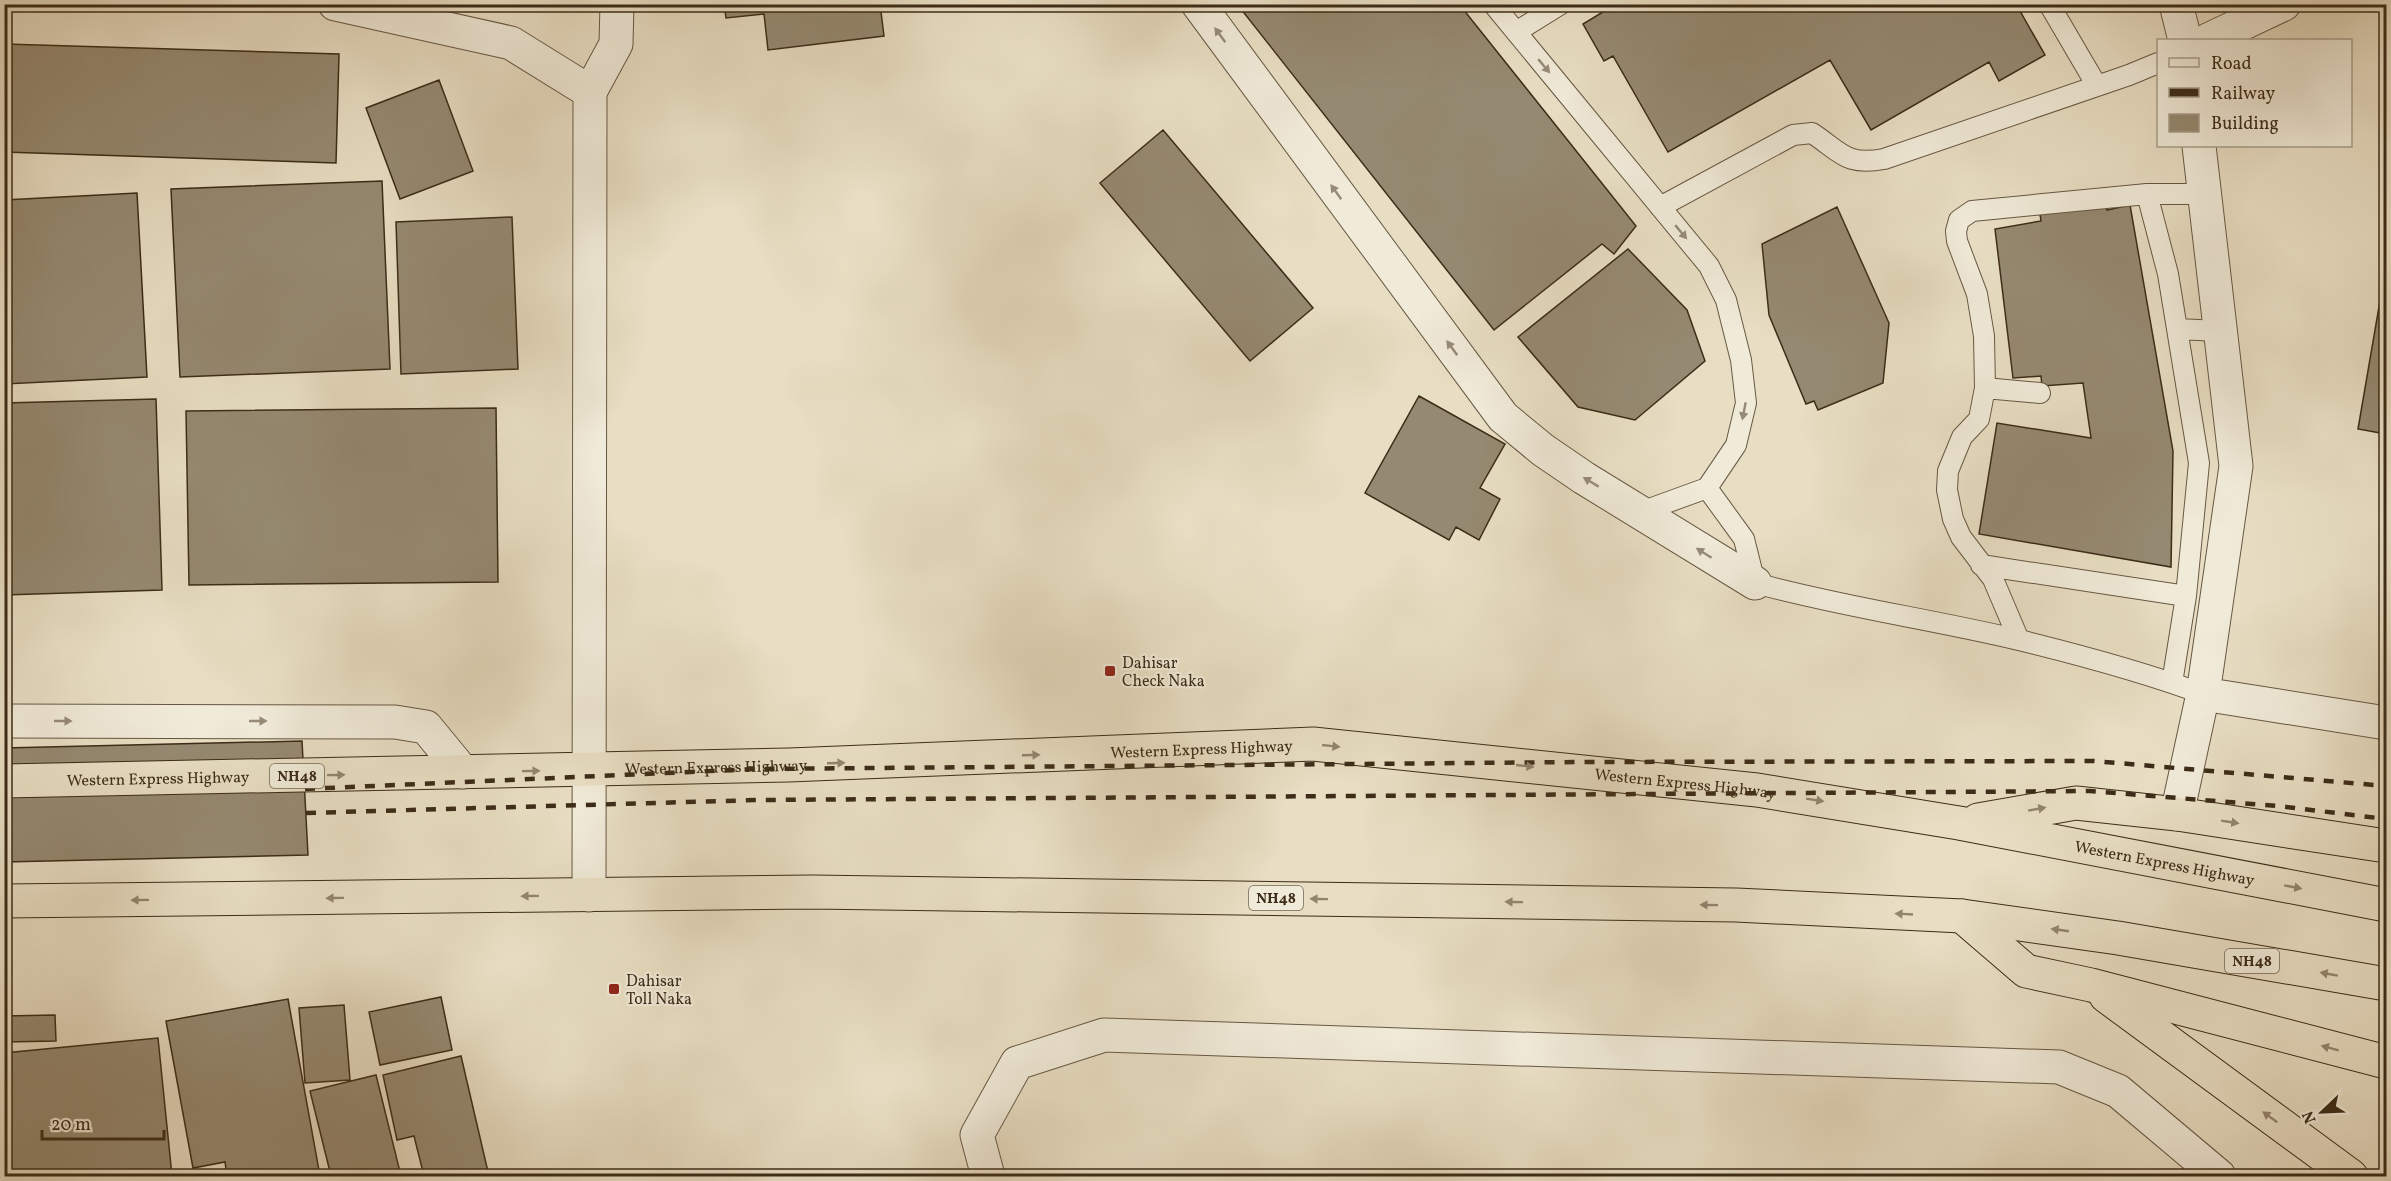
<svg xmlns="http://www.w3.org/2000/svg" width="2391" height="1181" font-family="Vollkorn,serif">
	<style>
		.building { fill: #958971; stroke: #3c2c18; stroke-width: 1.5 }
		.lines { fill: none; stroke-linecap: round; stroke-linejoin: round }
		.service-casing { stroke: #675843; stroke-width: 22 }
		.minor-casing { stroke: #675843; stroke-width: 35 }
		.tertiary-casing { stroke: #675843; stroke-width: 35 }
		.trunk-casing { stroke: #3c2c18; stroke-width: 35 }
		.service { stroke: #f0ead8; stroke-width: 20 }
		.minor { stroke: #f0ead8; stroke-width: 33 }
		.tertiary { stroke: #f0ead8; stroke-width: 33 }
		.trunk { stroke: #e8dec3; stroke-width: 33 }
		.rail { stroke: #3c2c18; stroke-width: 4.5; stroke-dasharray: 10 10; stroke-linecap: butt }
		.oneway { fill: #968b78 }
		.oneway2 { fill: #92856e }
		.poi-dot { fill: #8f2418; stroke: #f0ead8; stroke-width: 2 }
		.labels { text-anchor: middle; stroke-width: 4.5; stroke-linejoin: round; paint-order: stroke }
		.shield { fill: #f0ead8; stroke: #726552; stroke-width: 1.5 }
		.shield-label { font-size: 15px; font-weight: bold; fill: #3c2c18 }
		.poi-label { font-size: 16px; fill: #3c2c18; stroke: #f0ead8; text-anchor: start }
		.street-label { font-size: 16px; fill: #3c2c18; stroke: #f0ead8 }
	</style>
	<rect width="100%" height="100%" fill="#e8dec3"/>
	<filter id="stains"><feTurbulence type="fractalNoise" baseFrequency=".00333" numOctaves="4"/><feColorMatrix values="0 0 0 0 .2 0 0 0 0 .09 0 0 0 0 .02 0 0 0 .5 -.17"/></filter>
	<radialGradient id="worn" r=".72"><stop offset=".6" stop-color="#630" stop-opacity="0"/><stop offset="1" stop-color="#630" stop-opacity=".3"/></radialGradient>
	<path class="building" d="M4,4H14L4,26Z
		M724,4H880L884,36L768,50L764,14L726,18Z
		M1237,4H1459L1636,226L1614,254L1602,244L1494,330Z
		M1616,4H2016L2045,55L1999,81L1989,62L1871,130L1830,60L1668,152L1613,56L1604,61L1583,24Z
		M4,44L339,54L336,163L4,152Z
		M439,80L473,171L400,199L366,108Z
		M1163,130L1313,308L1250,361L1100,183Z
		M382,181L390,369L180,377L171,189Z
		M137,193L147,377L4,384V200Z
		M2106,203L2107,210L2130,205L2173,451L2171,567L1979,534L1997,423L2091,438L2083,383L2042,386L2041,376L2013,378L1995,229L2041,221L2040,214Z
		M1837,207L1889,323L1883,383L1818,410L1814,401L1806,404L1769,315L1762,244Z
		M512,217L518,369L401,374L396,222Z
		M1628,249L1687,310L1705,361L1635,420L1578,407L1518,337Z
		M2386,266V434L2358,429Z
		M1419,396L1505,444L1480,488L1500,499L1479,540L1456,527L1449,540L1365,493Z
		M156,399L162,590L4,595V403Z
		M496,408L498,582L189,585L186,411Z
		M302,741L308,855L4,862V748Z
		M441,997L452,1050L380,1065L369,1012Z
		M288,999L320,1176H227L225,1162L193,1168L166,1021Z
		M344,1005L350,1080L305,1083L299,1008Z
		M55,1015L56,1041L4,1042V1016Z
		M158,1038L172,1176H4V1053Z
		M461,1056L489,1176H424L414,1136L397,1140L383,1075Z
		M376,1075L401,1176H331L310,1091Z"/>
	<g class="lines">
		<defs>
			<path id="service" d="M1493,4L1709,266L1726,300L1741,360L1746,403L1736,445L1707,488L1641,512
				M2049,4L2097,86
				M1516,32L1561,4
				M1660,207L1793,135L1812,133C1842,153 1846,166 1884,159L2129,75L2158,63
				M2177,329L2220,331
				M1985,388L2040,393
				M1707,488L1744,539L1755,583C1842,607 1931,619 2019,640C2080,655 2144,672 2203,694
				M1981,565L2186,596L2199,463L2168,274L2147,194
				M2019,640L1993,579L1961,537L1953,519L1947,490L1948,471L1962,437L1979,419L1985,388L1984,336L1977,294L1957,241L1956,231L1959,220L1972,211L2147,194H2205
				M2172,683L2186,596"/>
			<path id="minor" d="M335,4L511,43L590,92
				M1198,4L1503,417L1543,450L1584,478L1755,583
				M2176,4L2185,40
				M2208,40L2284,4
				M2203,694L2386,723
				M2177,814L2203,694L2236,466L2199,146
				M589,895L590,92L616,44L617,4
				M988,1176L977,1135L1017,1063L1104,1035L2059,1067L2118,1091L2219,1176"/>
			<path id="tertiary" d="M4,721L395,722L426,727L463,772"/>
			<g id="trunk">
				<path id="s1" d="M4,781L789,765L1313,744L1757,790L1959,823L2386,905"/>
				<path d="M1978,820L2076,803L2177,814L2386,846"/>
				<path d="M4,901L813,892L1736,905L1962,916L2118,938L2386,984"/>
				<path d="M1962,916L2026,971L2091,985L2386,1062"/>
				<path d="M2106,996L2351,1176"/>
			</g>
		</defs>
		<use href="#service" class="service-casing"/>
		<use href="#minor" class="minor-casing"/>
		<use href="#tertiary" class="tertiary-casing"/>
		<use href="#trunk" class="trunk-casing"/>
		<use href="#service" class="service"/>
		<use href="#minor" class="minor"/>
		<use href="#tertiary" class="tertiary"/>
		<use href="#trunk" class="trunk"/>
		<path class="rail" d="M305,789L757,769L1588,762L2094,761L2386,786
			M306,813L758,800L2090,791L2278,806L2386,819"/>
	</g>
	<defs><path id="oneway-solid" d="M-6-.8H1V-3.2L6.5 0L1 3.2V.8H-6Z" transform="scale(1.5)"/></defs>
	<g class="oneway">
		<use href="#oneway-solid" transform="translate(1220 35) rotate(-126)"/>
		<use href="#oneway-solid" transform="translate(1544 66) rotate(50)"/>
		<use href="#oneway-solid" transform="translate(1336 192) rotate(-126)"/>
		<use href="#oneway-solid" transform="translate(1681 232) rotate(50)"/>
		<use href="#oneway-solid" transform="translate(1452 348) rotate(-126)"/>
		<use href="#oneway-solid" transform="translate(1744 411) rotate(101)"/>
		<use href="#oneway-solid" transform="translate(1591 482) rotate(-149)"/>
		<use href="#oneway-solid" transform="translate(1704 553) rotate(-148)"/>
		<use href="#oneway-solid" transform="translate(63 721)"/>
		<use href="#oneway-solid" transform="translate(258 721)"/>
	</g>
	<g class="oneway2">
		<use href="#oneway-solid" transform="translate(1331 746) rotate(6)"/>
		<use href="#oneway-solid" transform="translate(1031 755) rotate(-2)"/>
		<use href="#oneway-solid" transform="translate(836 763) rotate(-2)"/>
		<use href="#oneway-solid" transform="translate(1525 766) rotate(6)"/>
		<use href="#oneway-solid" transform="translate(531 771) rotate(-1)"/>
		<use href="#oneway-solid" transform="translate(336 775) rotate(-1)"/>
		<use href="#oneway-solid" transform="translate(1815 800) rotate(9)"/>
		<use href="#oneway-solid" transform="translate(2037 809) rotate(-10)"/>
		<use href="#oneway-solid" transform="translate(2230 822) rotate(9)"/>
		<use href="#oneway-solid" transform="translate(2293 887) rotate(10)"/>
		<use href="#oneway-solid" transform="translate(530 896) rotate(179)"/>
		<use href="#oneway-solid" transform="translate(335 898) rotate(179)"/>
		<use href="#oneway-solid" transform="translate(1319 899) rotate(-179)"/>
		<use href="#oneway-solid" transform="translate(140 900) rotate(179)"/>
		<use href="#oneway-solid" transform="translate(1514 902) rotate(-179)"/>
		<use href="#oneway-solid" transform="translate(1709 905) rotate(-179)"/>
		<use href="#oneway-solid" transform="translate(1904 914) rotate(-177)"/>
		<use href="#oneway-solid" transform="translate(2060 930) rotate(-172)"/>
		<use href="#oneway-solid" transform="translate(2329 974) rotate(-170)"/>
		<use href="#oneway-solid" transform="translate(2330 1048) rotate(-165)"/>
		<use href="#oneway-solid" transform="translate(2270 1117) rotate(-144)"/>
	</g>
	<g class="poi-dot">
		<rect x="1104" y="665" width="12" height="12" rx="3"/>
		<rect x="608" y="983" width="12" height="12" rx="3"/>
	</g>
	<g class="labels">
		<g class="shield">
			<rect x="270" y="764" width="54" height="24" rx="4.5"/>
			<rect x="1249" y="886" width="54" height="24" rx="4.5"/>
			<rect x="2225" y="949" width="54" height="24" rx="4.5"/>
		</g>
		<g class="shield-label">
			<text x="297" y="781">NH48</text>
			<text x="1276" y="903">NH48</text>
			<text x="2252" y="966">NH48</text>
		</g>
		<g class="poi-label">
			<text x="1122" y="668">Dahisar<tspan x="1122" dy="18">Check Naka</tspan></text>
			<text x="626" y="986">Dahisar<tspan x="626" dy="18">Toll Naka</tspan></text>
		</g>
		<g class="street-label">
			<text dy="6" stroke="none"><textPath href="#s1" startOffset="1198">Western Express Highway</textPath></text>
			<text dy="6" stroke="none"><textPath href="#s1" startOffset="712">Western Express Highway</textPath></text>
			<text dy="6" stroke="none"><textPath href="#s1" startOffset="154">Western Express Highway</textPath></text>
			<text dy="6" stroke="none"><textPath href="#s1" startOffset="1684">Western Express Highway</textPath></text>
			<text dy="6" stroke="none"><textPath href="#s1" startOffset="2170">Western Express Highway</textPath></text>
		</g>
	</g>
	<rect width="2391" height="1181" fill="none" stroke="#e8dec3" stroke-width="24"/>
	<rect x="6" y="6" width="2379" height="1169" fill="none" stroke="#3c2c18" stroke-width="3"/>
	<rect x="12" y="12" width="2367" height="1157" fill="none" stroke="#3c2c18" stroke-width="1.5"/>
	<rect x="2157" y="39" width="195" height="108" fill="#f0ead8" stroke="#a89e8b" stroke-width="1.5"/>
	<rect x="2169" y="58" width="30" height="9" fill="#f0ead8" stroke="#a89e8b" stroke-width="1.5"/>
	<text x="2211" y="69" font-size="18" fill="#3c2c18">Road</text>
	<rect x="2169" y="88" width="30" height="9" fill="#3c2c18" stroke="#a89e8b" stroke-width="1.5"/>
	<text x="2211" y="99" font-size="18" fill="#3c2c18">Railway</text>
	<rect x="2169" y="114" width="30" height="18" fill="#958971" stroke="#a89e8b" stroke-width="1.5"/>
	<text x="2211" y="129" font-size="18" fill="#3c2c18">Building</text>
	<g transform="translate(2322 1112) rotate(247)" stroke="#f0ead8" stroke-width="4.5" paint-order="stroke">
	<path d="M0-4.5L10 22L0 15L-10 22Z" fill="#3c2c18"/>
	<text y="-9" font-size="16" font-weight="bold" text-anchor="middle" fill="#3c2c18">N</text>
	</g>
	<path d="M42 1130v9h122v-9" fill="none" stroke="#3c2c18" stroke-width="3"/>
	<text x="51" y="1130" font-size="18" fill="#3c2c18" stroke="#f0ead8" stroke-width="4.5" paint-order="stroke">20 m</text>
	<rect width="100%" height="100%" filter="url(#stains)"/>
	<rect width="100%" height="100%" fill="url(#worn)"/>
</svg>
